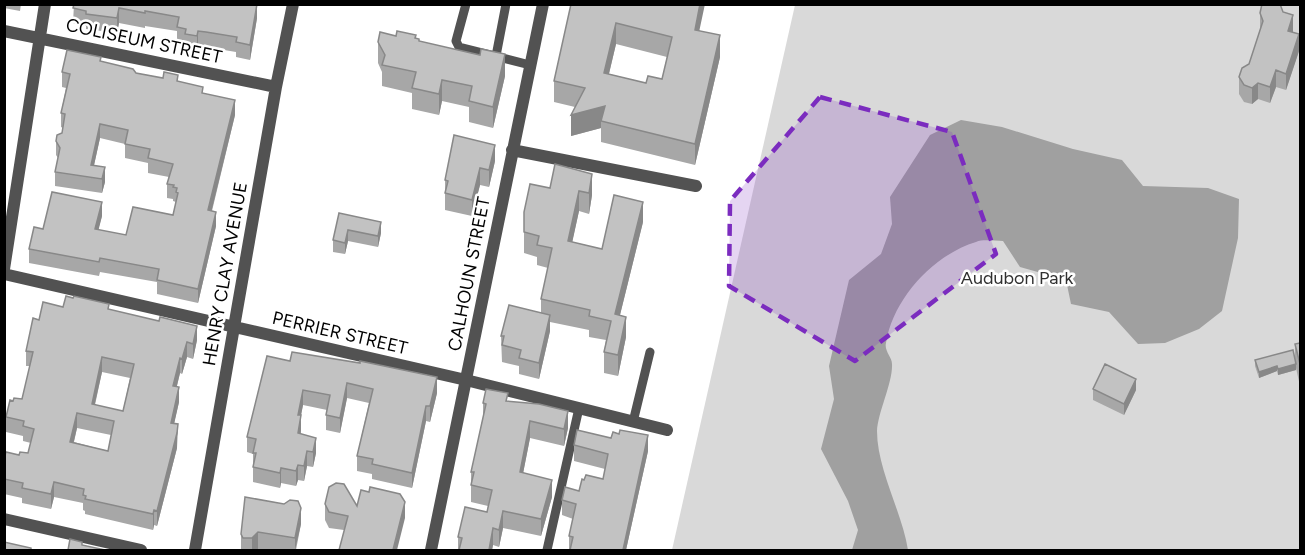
<svg xmlns="http://www.w3.org/2000/svg" width="1305" height="555" font-family="Figtree,sans-serif">
	<style>
		.green { fill: #d9d9d9 }
		.water { fill: #a0a0a0 }
		.lines { fill: none; stroke-linecap: round; stroke-linejoin: round }
		.service { stroke: #525252; stroke-width: 9 }
		.minor { stroke: #525252; stroke-width: 12 }
		.wall { fill: #a7a7a7; fill-rule: evenodd }
		.shaded-wall { fill: #888 }
		.building { fill: #c2c2c2; stroke: #888; stroke-width: 1.5; fill-rule: evenodd }
		.marked { fill: #7b2cbf; fill-opacity: 0.2; stroke: #7b2cbf; stroke-width: 4.5; stroke-dasharray: 12 8; stroke-linejoin: round }
		.labels { text-anchor: middle; stroke-width: 5; stroke-linejoin: round; paint-order: stroke }
		.street-label { font-size: 18px; fill: #000; stroke: #fff }
		.park-label { font-size: 18px; fill: #303030; stroke: #fff }
	</style>
	<rect width="100%" height="100%" fill="#fff"/>
	<path class="green" d="M795,5H1300V550H672Z"/>
	<path class="water" d="M961,120L1002,127L1073,149L1122,160L1143,186L1208,188L1239,199L1238,238L1222,311L1199,329L1165,343L1138,344L1109,312L1071,304L1066,280L1020,267L1003,241C994,241 983,239 976,242C933,255 893,299 886,343C884,351 892,357 892,364C893,382 878,412 877,431C877,469 902,512 908,550H852L858,530L848,501L821,449L834,399L829,366L849,280L881,254L892,224L890,197L930,135Z"/>
	<g class="lines">
		<path class="service" d="M466,4L456,41L459,47L530,65
			M496,56L506,4
			M633,422L650,352
			M547,550L579,408"/>
		<path class="minor" d="M4,31L276,87
			M512,150L696,186
			M4,269L45,4
			M4,274L466,380L667,430
			M4,519L141,550
			M195,550L276,87L293,4
			M431,550L543,4"/>
	</g>
	<path class="wall" d="M4,4H21L20,11L4,8Z
		M74,4L257,18L250,60L236,57V52L206,47L198,46L197,51L185,49V44L177,42V31L145,26V28L119,23L117,33L86,29V26L73,23Z
		M571,4L699,31L720,57L695,165L601,142V128L571,136L575,107L554,102V81ZM616,44L667,57L662,79L646,83L609,74Z
		M1260,13L1293,33L1299,51L1286,90L1276,87L1270,103L1258,99L1252,104L1244,102L1239,94V77L1249,64L1260,30Z
		M396,36L416,39L419,41L505,76L493,128L469,122V107L442,101L439,115L412,109V93L382,86V72L378,63V42Z
		M101,61L136,73L178,81L203,94L235,115L212,211L216,226L198,303L157,294V282L100,272L99,276L29,263V249L43,229L102,216L98,230L126,235L173,215L176,202L173,201V199L167,198V184L169,177L148,173V163L125,158V144L100,138L94,165L105,182L102,193L55,186V172L58,158L56,155V141L62,133L63,128L61,127V113L66,88L62,87V72Z
		M495,161L489,187L480,185L472,216L445,210V180Z
		M555,164L592,195L589,214L579,211L572,242L602,249L643,222L620,315L626,337L618,376L604,373V352L606,340L589,337V330L550,322V331L539,379L519,374V366L502,362L501,336L541,313V299L548,268L537,265V257L524,253V212L550,188Z
		M339,213L381,233L378,247L348,241L345,254L333,252V240Z
		M63,307L109,309L197,340L193,359L187,357L182,374L180,373L177,386L179,402L174,423L177,448L157,526L154,525L153,530L85,514V511L83,510V503L54,497L51,509L22,503V498L4,494V459L28,453L31,443L23,441V436L6,432V417L13,401L22,399L30,366H26V351L39,320ZM102,372L130,378L123,411L95,405ZM77,428L111,435L108,451L74,442Z
		M1300,343V386L1296,368V370L1278,375L1277,371L1259,378L1255,366V360L1295,361V344Z
		M267,356L437,393L430,422L426,421L412,488L372,479V474L357,471V456L369,403L347,398L340,433L326,430V415L327,410L303,405L301,415V434L316,453L313,467L307,466L304,481L298,480L296,486L281,483L280,488L253,482V454L247,452V437Z
		M1093,389L1136,390L1124,415L1093,400Z
		M508,401L568,428L564,446L530,438L523,473L552,497L541,536L503,528L499,547L493,545L492,550H458V537L487,512L488,506L471,502V472L483,417V403Z
		M574,445L648,451L626,550H569V536L573,519L562,515V500L603,479L605,469L574,461Z
		M325,504L357,506L405,518L344,530L329,528L325,520Z
		M301,524L296,550H269L258,549L256,550H241V534Z"/>
	<path class="shaded-wall" d="M257,4V18L250,60V45Z
		M700,4H705L695,51V30Z
		M119,8V23L117,33V18Z
		M1293,15V32L1288,48V31Z
		M616,23V44L604,94V73Z
		M198,31V46L197,51V36Z
		M1299,34V51L1286,90V74Z
		M720,35V57L695,165V144Z
		M505,54V76L493,128V107Z
		M1276,70V87L1270,103V87Z
		M442,80V101L439,115V94Z
		M1258,83V99L1252,104V88Z
		M235,100V115L208,225V210Z
		M605,106L601,121V128L571,136V115Z
		M100,124V138L91,179V165Z
		M495,145V161L489,187V170Z
		M105,167V182L102,193V179Z
		M480,168V185L472,216V200Z
		M592,174V195L589,214V193Z
		M579,191V211L568,262V241Z
		M102,202V216L95,244V229Z
		M643,202V222L615,335V314Z
		M216,212V226L198,303V289Z
		M381,222V233L378,247V236Z
		M348,230V241L345,254V243Z
		M550,315V331L539,379V363Z
		M626,317V337L618,376V355Z
		M197,326V340L193,359V344Z
		M187,342V357L182,374V359Z
		M102,357V372L92,416V404Z
		M180,358V373L173,401V386Z
		M1296,364V370L1278,375V369Z
		M1277,366V371L1259,378V372Z
		M437,377V393L430,422V406Z
		M1136,379V390L1124,415V404Z
		M347,383V398L340,433V418Z
		M179,387V402L171,438V423Z
		M303,390V405L298,430V415Z
		M426,406V421L412,488V473Z
		M568,411V428L564,446V429Z
		M77,413V428L70,457V442Z
		M301,415V430L298,448V433Z
		M530,421V438L520,489V472Z
		M178,424L177,448L157,526V511Z
		M648,435V451L626,550H623Z
		M316,438V453L313,467V452Z
		M307,451V466L304,481V466Z
		M298,465V480L296,486V471Z
		M281,468V483L280,488V473Z
		M552,480V497L541,536V519Z
		M54,482V497L51,509V494Z
		M405,502V518L397,550H393Z
		M301,508V524L295,550V538Z
		M154,510V525L153,530V514Z
		M503,511V528L499,547V530Z
		M493,528V545L492,550H489Z
		M258,532V549L256,550H252V538Z"/>
	<path class="building" d="M74,4H257L250,45L236,42L237,37L206,32L198,31L197,36L185,34L186,29L177,27L179,17L145,11V13L119,8L117,18L86,14V11L73,8Z
		M571,4H700L695,30L720,35L695,144L601,121L605,106L571,115L585,88L554,81ZM616,23L672,37L662,79L648,76L646,83L604,73Z
		M1262,4H1280L1283,12L1293,15L1288,31L1299,34L1286,74L1276,70L1270,87L1258,83L1252,88L1244,85L1239,77L1242,68L1249,64L1263,21L1260,13Z
		M397,31L416,35L415,38L419,39V41L480,55L481,49L505,54L493,107L469,101L472,86L442,80L439,94L412,88L416,72L382,65L385,55L378,42L380,32L396,36Z
		M67,50L101,57L100,61L133,69L136,73L163,78L164,72L178,75L177,81L203,87L202,93L235,100L208,210L216,212L198,289L157,280L159,269L100,258L99,262L29,249L34,227L43,229L52,192L102,202L95,229L126,235L133,207L173,215L178,193L176,192L177,188L173,187L174,185L167,184L173,164L148,158L150,149L125,144L128,130L100,124L91,165L105,167L102,179L55,172L60,148L56,141L57,135L62,133L65,114L61,113L70,74L62,72Z
		M454,135L495,145L489,170L480,168L472,200L445,193L448,181L445,180Z
		M555,164L592,174L589,193L579,191L568,241L602,249L614,195L643,202L615,314L626,317L618,355L604,352L611,321L589,316L590,310L541,299L552,248L537,245L539,236L524,232V212L530,184L550,188Z
		M339,213L381,222L378,236L348,230L345,243L333,240Z
		M66,296L73,298L74,296L109,304L108,309L159,321L160,317L197,326L193,344L187,342L182,359L180,358L173,386L179,387L171,423L178,424L177,433L157,511L154,510L153,514L85,499L86,496L83,495L84,489L54,482L51,494L22,488L23,483L4,479V459L6,452L19,455L20,452L28,453L34,429L23,426L24,421L6,417L10,400L13,401L14,398L22,399L33,352L26,351L33,318L39,320L43,302L63,307ZM102,357L134,364L123,411L92,404ZM77,413L114,421L108,451L70,442Z
		M509,305L550,315L539,363L519,358L521,350L502,345L504,336H501Z
		M1300,343V364L1295,344Z
		M1293,350L1296,364L1278,369L1277,366L1259,372L1255,360Z
		M292,352L360,363V361L437,377L430,406H426L412,473L372,464L373,459L357,456L373,389L347,383L340,418L326,415L330,395L303,390L298,415H301L298,433L316,438L313,452L307,451L304,466L298,465L296,471L281,468L280,473L253,467L256,453H253L256,439L247,437L267,356L290,361Z
		M1105,364L1136,379L1124,404L1093,389Z
		M486,389L508,393L506,401L539,404L568,411L564,429L530,421L520,472L552,480L541,519L503,511L499,530L493,528L489,550H459L462,538L458,537L465,507L487,512L492,490L471,485L474,472H471L486,404L483,403Z
		M577,430L611,438L613,432L619,434L620,430L648,435L623,550H570L573,537L569,536L576,504L562,500L565,487L579,491L582,479L584,480L586,475L603,479L608,454L574,445Z
		M336,483L344,484L357,506L361,490L369,492L370,487L400,494L405,502L393,550H339L348,516L329,512L325,504L329,487Z
		M245,497L284,504L290,500L298,501L301,508L295,538L258,532L252,538H243L241,534Z
		M70,539L82,542V545L105,550H68Z
		M4,542L31,548V550H32H4Z"/>
	<path class="marked" d="M820,97L952,132L996,254L855,361L729,286L730,201Z"/>
	<g class="labels">
		<g class="street-label">
			<text transform="translate(144 41) rotate(12)" y="6">COLISEUM STREET</text>
			<text transform="translate(225 274) rotate(-80)" y="6">HENRY CLAY AVENUE</text>
			<text transform="translate(469 274) rotate(-79)" y="6">CALHOUN STREET</text>
			<text transform="translate(340 333) rotate(13)" y="6">PERRIER STREET</text>
		</g>
		<g class="park-label">
			<text x="1017" y="284">Audubon Park</text>
		</g>
	</g>
	<rect width="1305" height="555" fill="none" stroke="#000000" stroke-width="12"/>
</svg>
